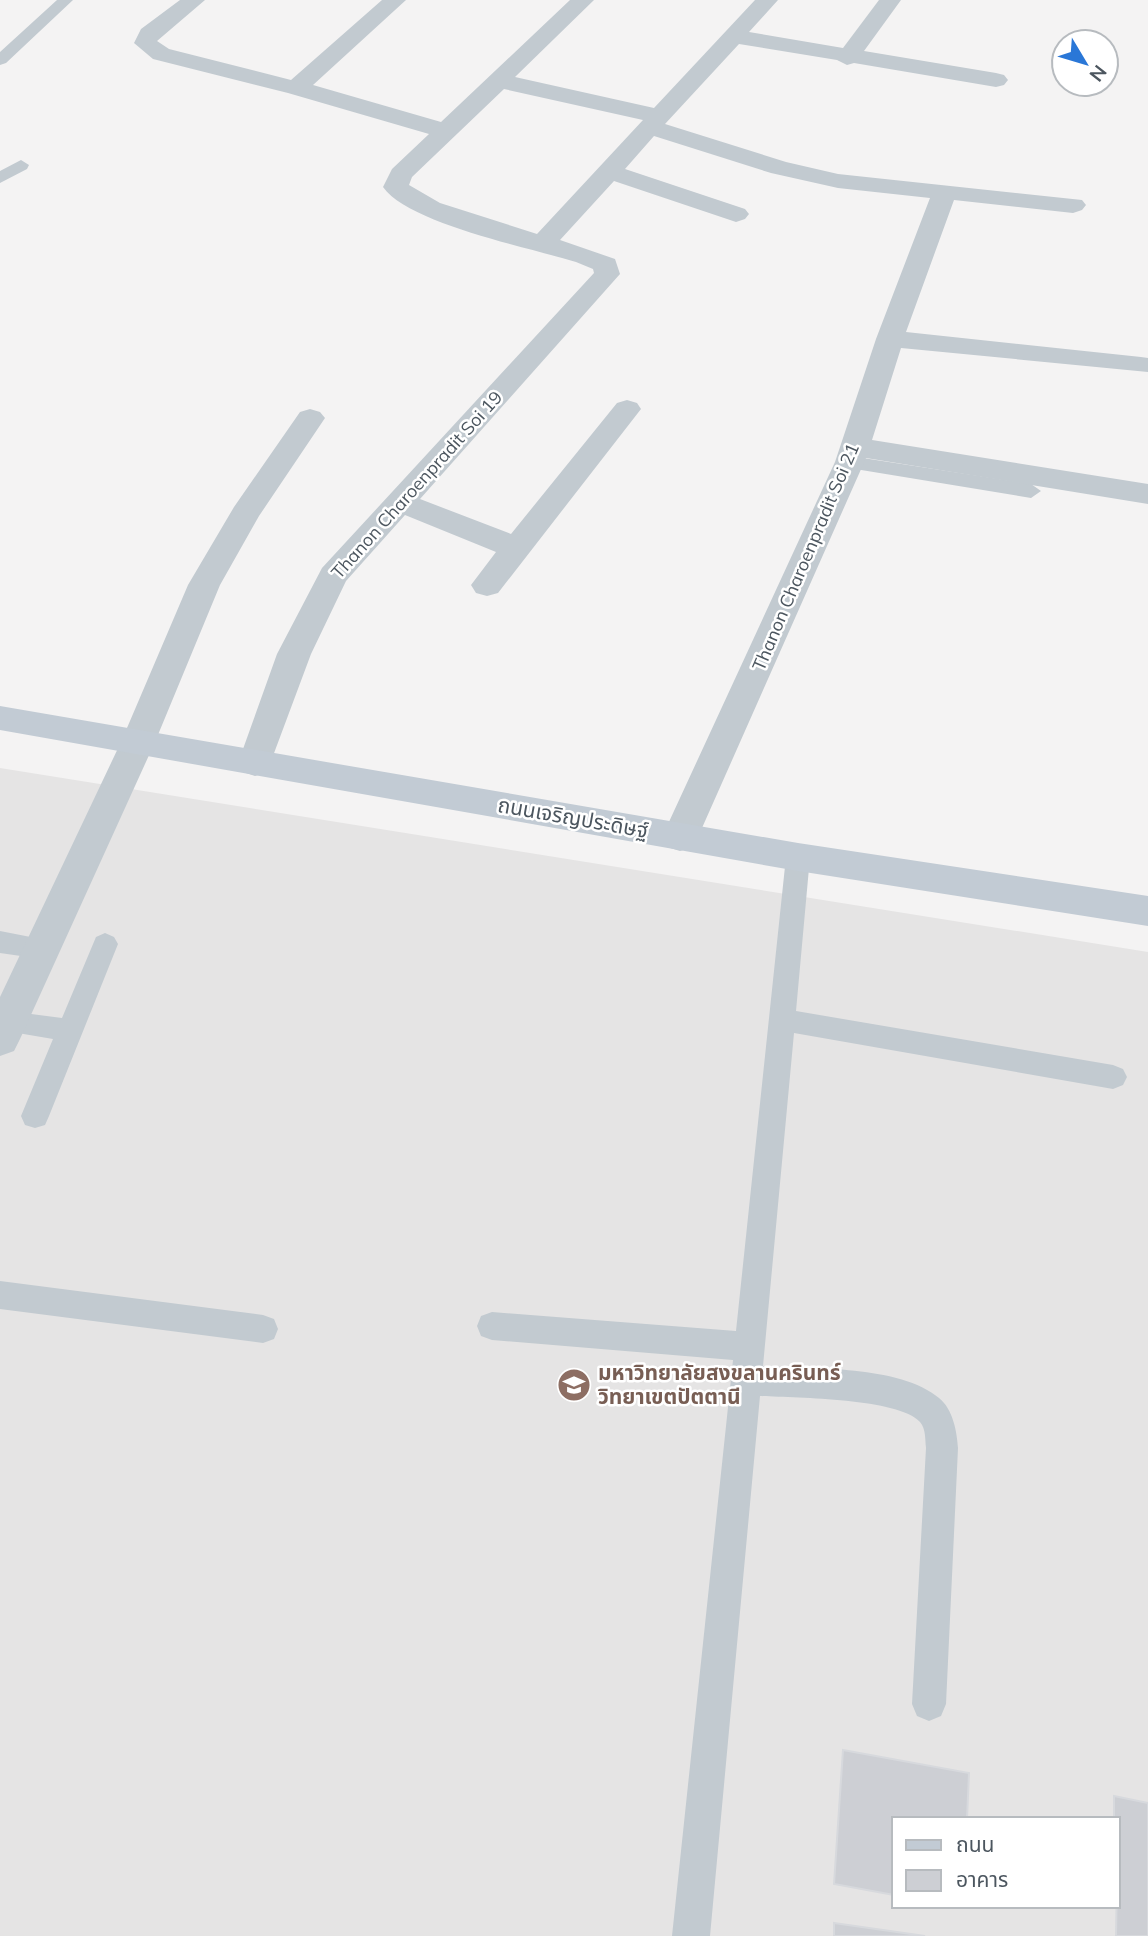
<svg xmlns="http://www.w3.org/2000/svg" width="1148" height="1936" font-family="Mulish,'Noto Sans Thai',sans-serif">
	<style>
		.education { fill: #e5e4e4; fill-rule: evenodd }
		.building { fill: #cdcfd4; stroke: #d7d9dd; stroke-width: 2 }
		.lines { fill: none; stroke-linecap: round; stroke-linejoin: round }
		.lane { fill: #c2cad0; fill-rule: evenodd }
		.street { fill: #c2cad0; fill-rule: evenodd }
		.secondary { fill: #c2cbd4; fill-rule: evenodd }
		.labels { text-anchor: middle; stroke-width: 5; stroke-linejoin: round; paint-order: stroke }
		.far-street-label { font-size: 18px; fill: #4c565f; stroke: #fff }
		.street-label { font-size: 21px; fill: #4c565f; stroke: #fff }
		.education-label { font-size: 21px; font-weight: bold; fill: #785e54; stroke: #fff; text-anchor: start }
	</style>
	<rect width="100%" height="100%" fill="#f4f3f3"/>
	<path class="education" d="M0,768L1148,952V1936H0ZM894,1819H1118V1906H894Z"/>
	<path class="building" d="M843,1750L969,1773L967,1819H894V1895L834,1884Z
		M1114,1796L1148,1803V1936H1116L1118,1819H1114Z
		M834,1923L925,1936H834Z"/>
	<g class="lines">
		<path class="lane" d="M57,0H73L6,63L0,65V52Z
			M21,160L29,165L27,169L0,183V171Z
			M850,456L1031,484L1041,491L1031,498L843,467L840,462L843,457Z
			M798,847L807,850L810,857L796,1011L1113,1065L1123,1069L1127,1077L1123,1085L1113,1089L794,1033L763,1366C812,1369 900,1365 939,1398C953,1409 957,1432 958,1448L946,1704L941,1716L929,1721L917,1716L912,1704L926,1448C925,1439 926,1429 920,1422C898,1398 794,1398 760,1396L710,1936H672L733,1360L492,1340L481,1336L477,1326L481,1316L492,1312L736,1331L786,857L789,850Z
			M0,931L51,941L55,948L51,955L42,959L0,953Z
			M105,933L114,937L118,944L49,1116L45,1125L35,1128L25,1125L21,1116L53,1039L0,1030V1014L8,1011L62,1018L96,937Z
			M0,1281L263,1315L274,1319L278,1329L274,1339L263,1343L0,1309Z"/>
		<path class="street" d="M180,0H205L157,41L169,49L291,80L382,0H406L313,85L441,122L570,0H594L515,77L654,108L755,0H778L749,32L843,48L879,0H901L864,51L996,73L1004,75L1008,80L1004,85L996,87L854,63L847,65L837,60L739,44L665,124L786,162L838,174L1082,200L1086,205L1082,210L1073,213L954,200L906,332L1141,357L1148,358V372L901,348L872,440L1148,484V504L866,458L698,837L693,847L680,851L667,847L662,837L835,462L876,339L930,198L838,188L771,173L654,136L625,169L745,209L749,214L745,219L736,222L614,181L560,240L615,259L620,274L420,499L511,534L617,403L627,400L637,403L641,409L498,593L487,596L476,593L471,585L496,552L405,515L346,581L311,654L267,772L255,776L243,772L238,763L277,654L322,568L594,273L593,269L576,262C531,248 409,224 383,187L392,169L429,134L288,93L153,59L134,43L141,29ZM504,89L643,120L537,234L440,203L409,185L412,177Z
			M310,409L320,412L325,418L259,516L220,585L155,742L20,1039L14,1051L0,1056V997L121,742L188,585L234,507L300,412Z"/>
		<path class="secondary" d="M0,706L798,843L1148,896V926L798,871L0,730Z"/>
	</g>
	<defs>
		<symbol id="university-disc" viewBox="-11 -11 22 22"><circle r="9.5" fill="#8d6e63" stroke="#fff"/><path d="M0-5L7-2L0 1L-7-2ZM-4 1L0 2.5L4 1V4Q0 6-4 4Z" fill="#fff"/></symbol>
	</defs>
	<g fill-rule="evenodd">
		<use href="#university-disc" x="555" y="1366" width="38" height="38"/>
	</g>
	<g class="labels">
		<g class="far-street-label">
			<text transform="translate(417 485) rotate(-48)" y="6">Thanon Charoenpradit Soi 19</text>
			<text transform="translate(806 557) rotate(-67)" y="6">Thanon Charoenpradit Soi 21</text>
		</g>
		<g class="street-label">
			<text transform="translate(573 818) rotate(10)" y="7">ถนนเจริญประดิษฐ์</text>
		</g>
		<g class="education-label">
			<text x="598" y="1380">มหาวิทยาลัยสงขลานครินทร์<tspan x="598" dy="24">วิทยาเขตปัตตานี</tspan></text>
		</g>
	</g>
	<rect x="892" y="1817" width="228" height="91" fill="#ffffff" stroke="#b7bbbf" stroke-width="2"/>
	<rect x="906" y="1840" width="35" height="10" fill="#c2cbd4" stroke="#b7bbbf" stroke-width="2"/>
	<text x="956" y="1852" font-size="21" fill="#4c565f">ถนน</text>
	<rect x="906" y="1870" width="35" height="21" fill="#cdcfd4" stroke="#b7bbbf" stroke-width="2"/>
	<text x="956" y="1887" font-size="21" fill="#4c565f">อาคาร</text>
	<g transform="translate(1085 63) rotate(128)"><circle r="33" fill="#ffffff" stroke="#b7bbbf" stroke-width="2"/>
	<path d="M0-5L12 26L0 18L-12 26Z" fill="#2a77d7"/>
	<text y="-10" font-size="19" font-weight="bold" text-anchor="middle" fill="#4c565f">N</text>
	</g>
</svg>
